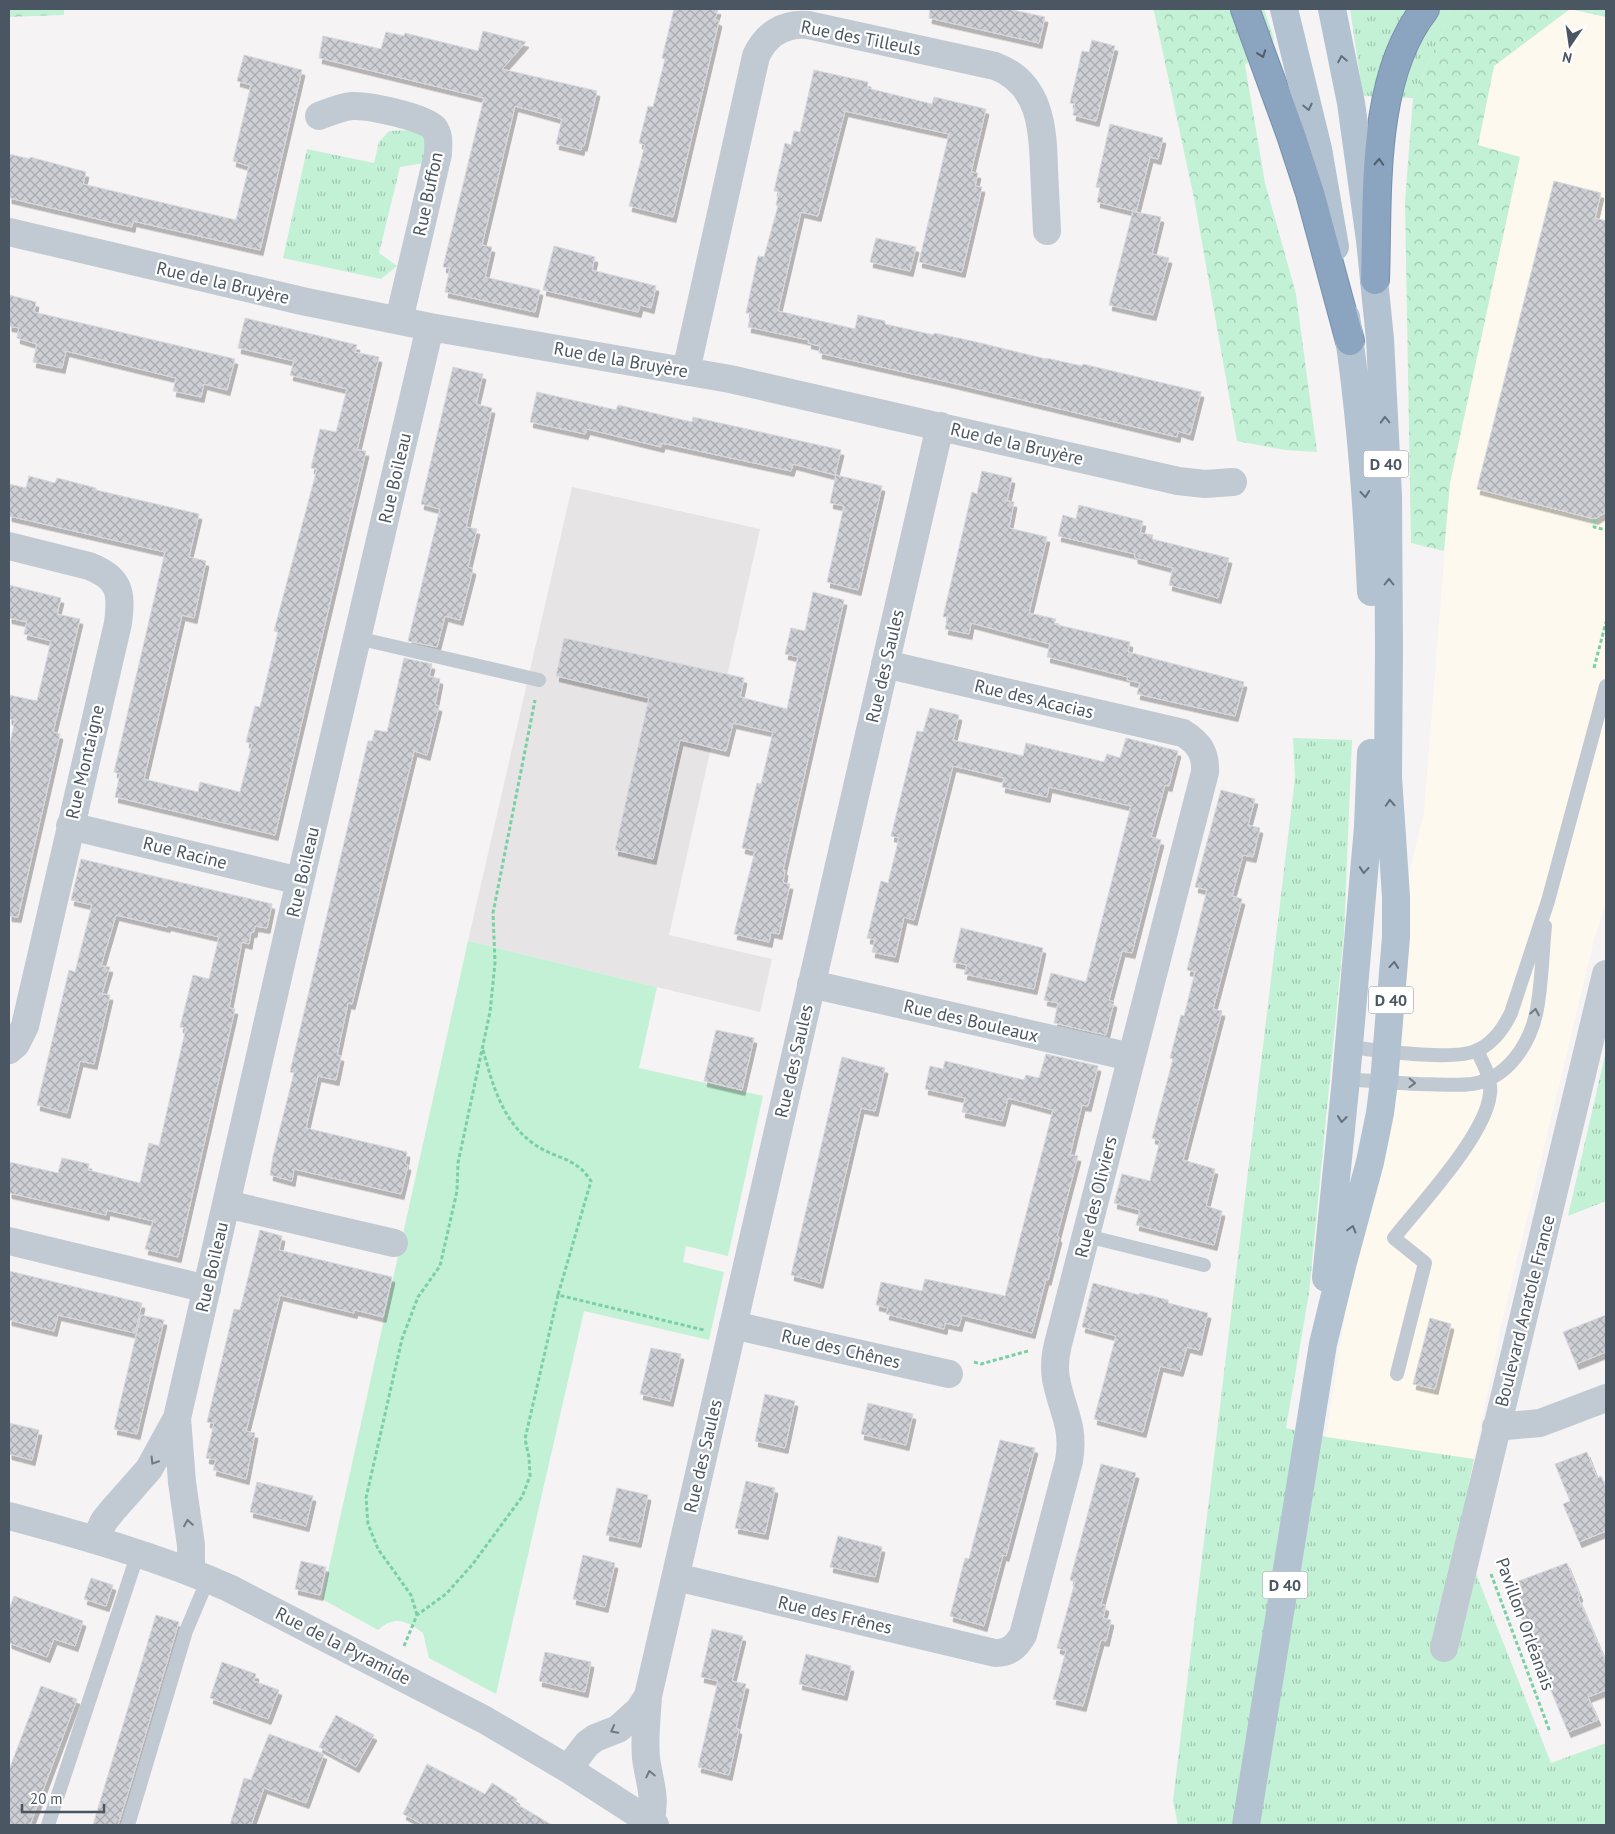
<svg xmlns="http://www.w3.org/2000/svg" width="1615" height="1834" font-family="'PT Sans',sans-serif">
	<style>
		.commercial { fill: #fdf9ef }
		.education { fill: #e6e4e5 }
		.grass { fill: url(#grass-tufts) }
		.forest { fill: url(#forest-crowns) }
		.park { fill: #c3f1d5 }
		.building { fill: url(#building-cross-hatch); stroke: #d7d9de; filter: url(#shadow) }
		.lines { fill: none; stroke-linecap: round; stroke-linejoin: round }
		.motorway-casing { stroke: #7690ad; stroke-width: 30 }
		.path { stroke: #7ad0a6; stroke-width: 3; stroke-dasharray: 4 2.5; stroke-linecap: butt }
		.service { stroke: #c1cad2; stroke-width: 14 }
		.minor { stroke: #c1cad2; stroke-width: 28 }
		.primary { stroke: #b3c2d1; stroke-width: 28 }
		.motorway { stroke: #8ba5c1; stroke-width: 28 }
		.oneway { stroke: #505e6b }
		.oneway2 { stroke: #64717d }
		.oneway3 { stroke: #6e7983 }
		.labels { text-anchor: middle; stroke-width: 4.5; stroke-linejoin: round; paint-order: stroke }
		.shield { fill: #fff; stroke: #808990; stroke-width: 1 }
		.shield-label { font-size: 16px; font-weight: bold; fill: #4a5661 }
		.street-label { font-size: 18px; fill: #4a5661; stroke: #fff }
	</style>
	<defs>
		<pattern id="grass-tufts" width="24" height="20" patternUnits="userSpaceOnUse" patternTransform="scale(1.25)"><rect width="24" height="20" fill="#c3f1d5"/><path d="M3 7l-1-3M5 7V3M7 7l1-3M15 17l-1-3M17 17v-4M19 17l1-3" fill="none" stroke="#a0c6b0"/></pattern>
		<pattern id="forest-crowns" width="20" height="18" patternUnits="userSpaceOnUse" patternTransform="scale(1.25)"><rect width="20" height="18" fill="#c3f1d5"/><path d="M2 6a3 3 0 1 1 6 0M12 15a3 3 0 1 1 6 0" fill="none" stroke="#a0c6b0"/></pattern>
		<pattern id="building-cross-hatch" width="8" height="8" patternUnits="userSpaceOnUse" patternTransform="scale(1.25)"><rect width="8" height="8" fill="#cdcfd5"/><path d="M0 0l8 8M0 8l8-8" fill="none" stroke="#a8abb0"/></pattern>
		<filter id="shadow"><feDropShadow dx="3" dy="5.5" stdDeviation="0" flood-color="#0004"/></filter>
	</defs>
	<rect width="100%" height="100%" fill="#f5f3f3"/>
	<path class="commercial" d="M1570,9L1606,17V902L1594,940L1501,1326L1474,1459L1326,1437L1353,1263L1404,993L1409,873L1424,812L1450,483L1520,157L1478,145L1494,66Z"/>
	<path class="education" d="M572,487L760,529L669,935L772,959L760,1012L468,941Z"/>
	<path class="grass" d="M1222,9H1264L1274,39L1245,65Z
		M1350,9H1452L1413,98L1363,96Z
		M412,130L424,136L430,162L400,167L379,253L397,266L381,279L283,258L307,149L374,163L379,142L389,131Z
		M1293,738L1352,740L1344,933L1309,1293L1286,1428L1326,1437L1474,1459L1459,1531L1551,1763L1606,1743V1825H1178L1173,1801L1295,778Z
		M1606,1051V1201L1568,1216Z"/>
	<path class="forest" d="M9,9H64V15L9,17Z
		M1152,9H1222L1245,65L1265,183L1296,294L1317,452L1285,450L1237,441L1195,203L1154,11Z
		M1452,9H1606V17L1570,9L1494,66L1478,145L1520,157L1450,483L1444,551L1411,543L1405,202L1413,98Z"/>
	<path class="park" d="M468,941L657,987L639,1068L763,1096L728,1256L686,1246L683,1262L724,1272L709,1340L584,1311L496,1694L429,1658L423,1633C407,1621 395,1615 378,1630L322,1599Z"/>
	<path class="building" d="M674,9H718L715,19L719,21L673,217L629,206L645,145L639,143L648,106L653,107L665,59L662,58Z
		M930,9H1008L1045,17L1039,43L929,18Z
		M483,31L526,42L502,69L597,91L584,146L582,145L581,150L556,144L562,119L515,106L482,245L492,247L485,277L540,290L535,312L445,292L450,268L443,267L484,98L319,58L323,36L381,49L386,32L404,36L405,33L478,51Z
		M1092,40L1115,46L1096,121L1073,115L1075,104L1070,103L1082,51L1089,52Z
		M244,55L302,70L260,250L133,221L132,227L9,198V154L30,159V157L86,172L83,184L236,220L249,166L233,161L251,85L237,81Z
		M814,70L868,82L867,88L932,104L934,97L986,109L971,172L978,173L975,186L982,187L962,272L919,262L949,134L845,111L818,216L801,212L778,311L855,329L858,315L885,321V324L934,335V333L972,341L1046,359V358L1082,366L1083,364L1201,392L1190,435L1178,431L1177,437L948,382L819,353L820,346L808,343L809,340L748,327L751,313H746L758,256L764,257L778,206L776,205L779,192L774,191L785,143L791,145L794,131L800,132Z
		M1110,124L1163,138L1158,159L1150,157L1136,212L1161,217L1152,254L1169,258L1153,315L1109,305L1133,211L1097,202L1100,188L1096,187Z
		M1554,181L1601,193L1595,218L1606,221V512L1595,519L1477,489Z
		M876,238L916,247L910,271L870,262Z
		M554,246L595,257L592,270L656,286L651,308L640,305L638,312L543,290Z
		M9,295L36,302L34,312L235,359L227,390L204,384L201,397L173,391L176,378L66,351L62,368L33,362L37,344L17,338L19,328L9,326Z
		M245,318L357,345L355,352L379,357L357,450L366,451L275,835L115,797L120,774L114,772L165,552L9,516V484L26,488L29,476L55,483L57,478L96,488V490L199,514L189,557L206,561L194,618L182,615L144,779L198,792L200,782L240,792L252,744L246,742L255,706L260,707L278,632L274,631L317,469L311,468L320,429L336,432L347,389L290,375L294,361L238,348Z
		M453,367L483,374L476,404L492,408L466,527L477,529L468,567L473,569L460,620L445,616L437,647L408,641L440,509L421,504Z
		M537,392L616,410L618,405L692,422L693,417L841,450L835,475L793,464L791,471L662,443L661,447L587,429L585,434L530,422Z
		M982,471L1012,478L1007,501L1014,502L1009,528L1047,537L1029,613L1056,619L1054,624L1130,642L1128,652L1244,682L1235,716L1137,694L1140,683L1127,680L1128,677L1047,657L1050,644L971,623L969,634L945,629L948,617H943L972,492L977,494Z
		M836,475L882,486L858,590L827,582L844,506L830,503Z
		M1079,505L1143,521L1140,533L1153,535L1152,539L1229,558L1218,598L1169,585L1173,568L1135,558V554L1058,536L1063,515L1076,519Z
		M9,585L61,598L57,614L80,619L53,732L60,734L18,917L9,916V747L15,720L9,719V695L37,701L51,641L24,634L27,622L9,618Z
		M813,592L844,600L783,870H785L783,883L790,884L779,934L771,932L769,942L734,934L755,851L742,848L757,783L761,784L773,732L733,723L726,751L680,740L653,859L615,850L649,698L556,676L564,638L744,678L740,697L787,709L798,657L785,654L791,628L805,631Z
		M404,658L432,664L429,676L440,679L435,705L439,706L427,755L414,751L352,1004L348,1003L337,1055L341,1056L336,1080L318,1076L306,1128L407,1152L405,1164L408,1165L401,1194L294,1169L292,1181L270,1175L273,1156L294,1073L290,1072L368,741H372L375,730L387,732Z
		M930,708L959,715L953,740L1023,756L1026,743L1104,762L1107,754L1120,758L1126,738L1178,751L1169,786L1165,785L1151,837L1161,840L1132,953L1122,951L1109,1000L1114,1002L1106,1035L1054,1023L1058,1003L1044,1000L1051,973L1086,982L1131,806L1049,787L1047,797L1002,787L1004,778L953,766L914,920L904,917L895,957L872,952L875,940L867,938L881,881L888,883L899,838L891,836L917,731L923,732Z
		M1221,790L1255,799L1248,825L1260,828L1253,857L1243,855L1232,896L1242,899L1213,1009L1222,1011L1183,1160L1215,1169L1206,1206L1222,1211L1214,1245L1136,1225L1140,1210L1114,1203L1122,1174L1150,1181L1160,1141L1152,1138L1173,1059L1170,1058L1181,1015L1184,1016L1195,972L1187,970L1207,890L1195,887Z
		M81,859L272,904L267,928L255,926L254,932H251L249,944L242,942L229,1008L235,1009L178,1257L145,1249L153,1221L107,1210L106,1215L9,1193V1162L58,1173L62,1158L89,1164L88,1170L140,1183L149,1143L159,1146L186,1028L180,1027L193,975L209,979L219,937L168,925L167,927L116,915L101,966L110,967L102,994L110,995L94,1064L80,1061L67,1113L37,1105L69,970L75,972L92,905L71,900Z
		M961,928L1043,948L1034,989L964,974L967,965L953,962Z
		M716,1030L754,1038L742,1090L704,1081Z
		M1046,1054L1098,1066L1088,1106L1082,1105L1070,1155L1078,1156L1057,1236L1059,1237L1048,1280L1046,1279L1032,1333L962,1315L959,1326L945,1323L944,1329L886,1314L888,1308L876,1305L881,1282L922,1291L925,1279L1005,1296L1053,1110L1008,1098L1002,1121L962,1112L965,1098L925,1089L930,1066L943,1069L945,1061L1024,1080L1026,1075L1039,1078Z
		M842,1057L885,1068L875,1111L861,1108L820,1283L791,1275Z
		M260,1230L282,1236L279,1250L392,1277L383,1317L355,1310L354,1313L280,1295L246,1431L255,1433L246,1479L213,1470L216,1460L206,1458L214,1423L207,1422L234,1309L240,1310Z
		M9,1271L142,1303L135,1333L58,1315L54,1331L9,1320Z
		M1093,1283L1139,1295L1140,1293L1168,1300V1303L1208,1313L1199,1350L1187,1347L1180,1371L1160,1366L1143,1432L1094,1419L1116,1336L1082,1327Z
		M141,1315L164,1320L137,1434L114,1429Z
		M1606,1315V1352L1576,1364L1563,1332Z
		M1430,1318L1451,1324L1435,1389L1413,1384Z
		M651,1348L681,1354L670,1401L640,1394Z
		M765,1394L795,1401L785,1448L755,1441Z
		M868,1403L913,1414L906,1445L861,1434Z
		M9,1423L39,1430L32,1460L9,1454Z
		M1000,1440L1035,1448L1006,1556L1003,1555L984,1626L950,1616L965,1558L969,1559Z
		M1587,1452L1597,1478L1601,1476L1606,1488V1531L1579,1542L1563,1504L1570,1501L1555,1464Z
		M1101,1464L1136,1473L1101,1604L1106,1606L1103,1618L1111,1620L1106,1641L1101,1640L1083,1706L1053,1699L1066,1651L1057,1648L1075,1582L1070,1580Z
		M746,1481L775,1488L765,1534L735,1528Z
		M257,1482L313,1496L306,1526L250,1512Z
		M617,1488L648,1495L638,1542L606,1535Z
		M838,1536L882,1547L875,1577L830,1567Z
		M583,1555L615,1563L605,1607L573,1599Z
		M301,1561L326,1567L320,1595L295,1589Z
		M1567,1563L1580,1596L1578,1597L1606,1662V1690L1588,1697L1598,1720L1568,1732L1508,1585Z
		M91,1578L113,1585L106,1606L84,1599Z
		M14,1596L83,1621L75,1646L54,1639L47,1657L9,1643V1610Z
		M156,1615L179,1622L128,1793L118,1825H93Z
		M712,1629L743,1636L732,1681L746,1684L736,1728L739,1729L729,1775L698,1767L718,1681L701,1677Z
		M545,1652L591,1662L585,1692L539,1681Z
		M806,1654L851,1666L844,1695L799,1684Z
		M222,1662L256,1674L254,1681L279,1690L268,1719L210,1698Z
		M41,1686L77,1699L30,1825H9V1770Z
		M336,1715L374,1735L356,1767L319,1747Z
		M269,1734L324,1754L306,1803L264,1788L251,1825H230L244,1778L251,1780Z
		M427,1764L485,1794L492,1783L517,1799L515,1803L552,1825H424L403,1814Z"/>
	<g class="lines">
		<defs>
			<path id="motorway" d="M1245,9L1291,135L1310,193L1350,341
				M1375,280C1378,195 1370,79 1425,9"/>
		</defs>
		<use href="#motorway" class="motorway-casing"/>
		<path class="path" d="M1595,519L1594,527L1606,530
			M1594,668L1606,622
			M483,1050C493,1086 503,1124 537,1146C550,1155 569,1158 581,1169C585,1172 588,1177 591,1181L558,1295
			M974,1362L981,1364L1028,1351
			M1491,1574L1550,1732
			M417,1615L411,1595L378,1549L368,1524L366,1498L402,1339L418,1297L440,1266L457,1191L458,1163L490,1012L495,963L493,913L535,700
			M404,1646L417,1615L446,1594L472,1565L522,1497L530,1476L529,1457L525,1439L558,1295L704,1330"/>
		<path class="service" d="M357,638L539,680
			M1349,1047C1378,1050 1453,1062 1478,1050C1494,1042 1503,1029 1511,1013L1548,901L1606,686
			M1346,1079C1370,1081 1394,1083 1419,1084C1436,1084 1455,1086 1472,1084C1507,1079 1529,1045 1536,1014C1542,986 1542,955 1545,926
			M1087,1236L1204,1265
			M1397,1374L1425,1263L1394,1238C1420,1205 1487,1134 1490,1093C1492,1078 1483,1064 1477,1050
			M48,1825L138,1553
			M128,1825L186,1631L208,1579"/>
		<path class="minor" d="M319,116C329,112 341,107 352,106C368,105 424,117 434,128C440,136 438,145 438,154L399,320
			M9,232L302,301L430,327L730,379L1178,481L1205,484L1233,482
			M686,371L756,56C766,34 784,23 808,25L995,66C1040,83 1043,127 1044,169C1045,190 1046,210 1047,231
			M9,546L89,566C120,578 122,592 118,623L25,1026L16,1044L9,1050
			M70,826L300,881
			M811,984L1131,1057
			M226,1204L394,1243
			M9,1241L207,1289
			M733,1325L949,1374
			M177,1418L182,1482L191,1545V1571
			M1496,1427L1540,1423L1606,1398
			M9,1516C84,1536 158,1557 229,1588L485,1720L568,1769L655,1825
			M95,1540L104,1521L112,1511L149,1469L177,1418L300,881L430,327
			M676,1577L995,1653C1009,1653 1016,1647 1023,1635L1069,1461C1075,1426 1062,1411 1056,1379C1054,1367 1055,1356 1058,1344L1205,772C1206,753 1199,743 1183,733L885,664
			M1444,1648L1606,974
			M568,1769L587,1744L595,1738L618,1729L639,1710L648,1696
			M650,1822C657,1797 649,1782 646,1758C644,1737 647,1716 648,1696L940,426"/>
		<path class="primary" d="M1284,9L1318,149L1335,247
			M1346,317C1360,408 1367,500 1371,592
			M1326,1278L1346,1079L1368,827L1371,753
			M1246,1825L1323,1344L1343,1262L1370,1162L1380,1113L1384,1082L1396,937V897L1388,777L1389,648L1388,496L1380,339L1370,240L1351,103L1332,9"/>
		<use href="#motorway" class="motorway"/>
	</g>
	<defs><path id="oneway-chevron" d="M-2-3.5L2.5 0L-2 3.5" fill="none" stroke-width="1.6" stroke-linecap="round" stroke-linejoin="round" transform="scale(1.25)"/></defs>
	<g class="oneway">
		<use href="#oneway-chevron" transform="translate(1262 54) rotate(70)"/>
		<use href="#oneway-chevron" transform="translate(1379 162) rotate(-87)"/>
	</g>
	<g class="oneway2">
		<use href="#oneway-chevron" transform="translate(1342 59) rotate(-101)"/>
		<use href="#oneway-chevron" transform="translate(1308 107) rotate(77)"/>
		<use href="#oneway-chevron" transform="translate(1385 420) rotate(-92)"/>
		<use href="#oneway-chevron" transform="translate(1365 494) rotate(85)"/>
		<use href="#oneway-chevron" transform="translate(1389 582) rotate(-90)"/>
		<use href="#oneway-chevron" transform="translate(1390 803) rotate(-93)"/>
		<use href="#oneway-chevron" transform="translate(1364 870) rotate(95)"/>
		<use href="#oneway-chevron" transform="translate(1394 965) rotate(-85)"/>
		<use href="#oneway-chevron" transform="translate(1342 1119) rotate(96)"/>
		<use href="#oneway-chevron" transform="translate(1352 1229) rotate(-75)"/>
	</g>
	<g class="oneway3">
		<use href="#oneway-chevron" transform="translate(1535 1012) rotate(-79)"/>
		<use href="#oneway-chevron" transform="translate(1412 1083) rotate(2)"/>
		<use href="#oneway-chevron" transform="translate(154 1461) rotate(122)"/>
		<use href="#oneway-chevron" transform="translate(188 1523) rotate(-99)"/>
		<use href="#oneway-chevron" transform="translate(614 1730) rotate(152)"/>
		<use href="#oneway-chevron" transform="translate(650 1774) rotate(-102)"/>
	</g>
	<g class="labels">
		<g class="shield">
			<rect x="1363.5" y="450.5" width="45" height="27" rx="4"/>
			<rect x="1368.5" y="986.5" width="45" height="27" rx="4"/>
			<rect x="1262.5" y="1571.5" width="45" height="27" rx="4"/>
		</g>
		<g class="shield-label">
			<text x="1386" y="470">D 40</text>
			<text x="1391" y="1006">D 40</text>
			<text x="1285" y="1591">D 40</text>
		</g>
		<g class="street-label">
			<text transform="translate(861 38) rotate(11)" y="6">Rue des Tilleuls</text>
			<text transform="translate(428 194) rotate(-78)" y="6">Rue Buffon</text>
			<text transform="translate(223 283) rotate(13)" y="6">Rue de la Bruyère</text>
			<text transform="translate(621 360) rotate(10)" y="6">Rue de la Bruyère</text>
			<text transform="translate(1017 444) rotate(13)" y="6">Rue de la Bruyère</text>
			<text transform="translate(395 478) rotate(-77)" y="6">Rue Boileau</text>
			<text transform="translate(885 666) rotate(-77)" y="6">Rue des Saules</text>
			<text transform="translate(1034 699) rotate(13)" y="6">Rue des Acacias</text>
			<text transform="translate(85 762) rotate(-77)" y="6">Rue Montaigne</text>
			<text transform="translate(185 853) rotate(14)" y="6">Rue Racine</text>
			<text transform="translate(303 872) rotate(-77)" y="6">Rue Boileau</text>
			<text transform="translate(971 1021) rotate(13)" y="6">Rue des Bouleaux</text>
			<text transform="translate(794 1061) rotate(-77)" y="6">Rue des Saules</text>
			<text transform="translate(1096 1197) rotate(-76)" y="6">Rue des Oliviers</text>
			<text transform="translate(212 1267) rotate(-77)" y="6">Rue Boileau</text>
			<text transform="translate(1525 1311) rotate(-76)" y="6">Boulevard Anatole France</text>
			<text transform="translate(841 1349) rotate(13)" y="6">Rue des Chênes</text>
			<text transform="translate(703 1456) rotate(-77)" y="6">Rue des Saules</text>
			<text transform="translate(835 1615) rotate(13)" y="6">Rue des Frênes</text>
			<text transform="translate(1525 1624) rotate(70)" y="6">Pavillon Orléanais</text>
			<text transform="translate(343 1646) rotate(27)" y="6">Rue de la Pyramide</text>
		</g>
	</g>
	<rect width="1615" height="1834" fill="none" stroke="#4a5661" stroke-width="20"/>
	<g transform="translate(1570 45) rotate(193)" stroke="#ffffff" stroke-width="4" paint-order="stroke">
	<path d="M0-4L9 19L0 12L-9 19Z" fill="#4a5661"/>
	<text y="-8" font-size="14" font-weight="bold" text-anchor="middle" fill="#4a5661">N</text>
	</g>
	<path d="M22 1804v8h82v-8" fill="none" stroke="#4a5661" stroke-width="2.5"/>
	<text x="30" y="1804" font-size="15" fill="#4a5661" stroke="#ffffff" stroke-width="4" paint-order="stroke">20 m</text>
</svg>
